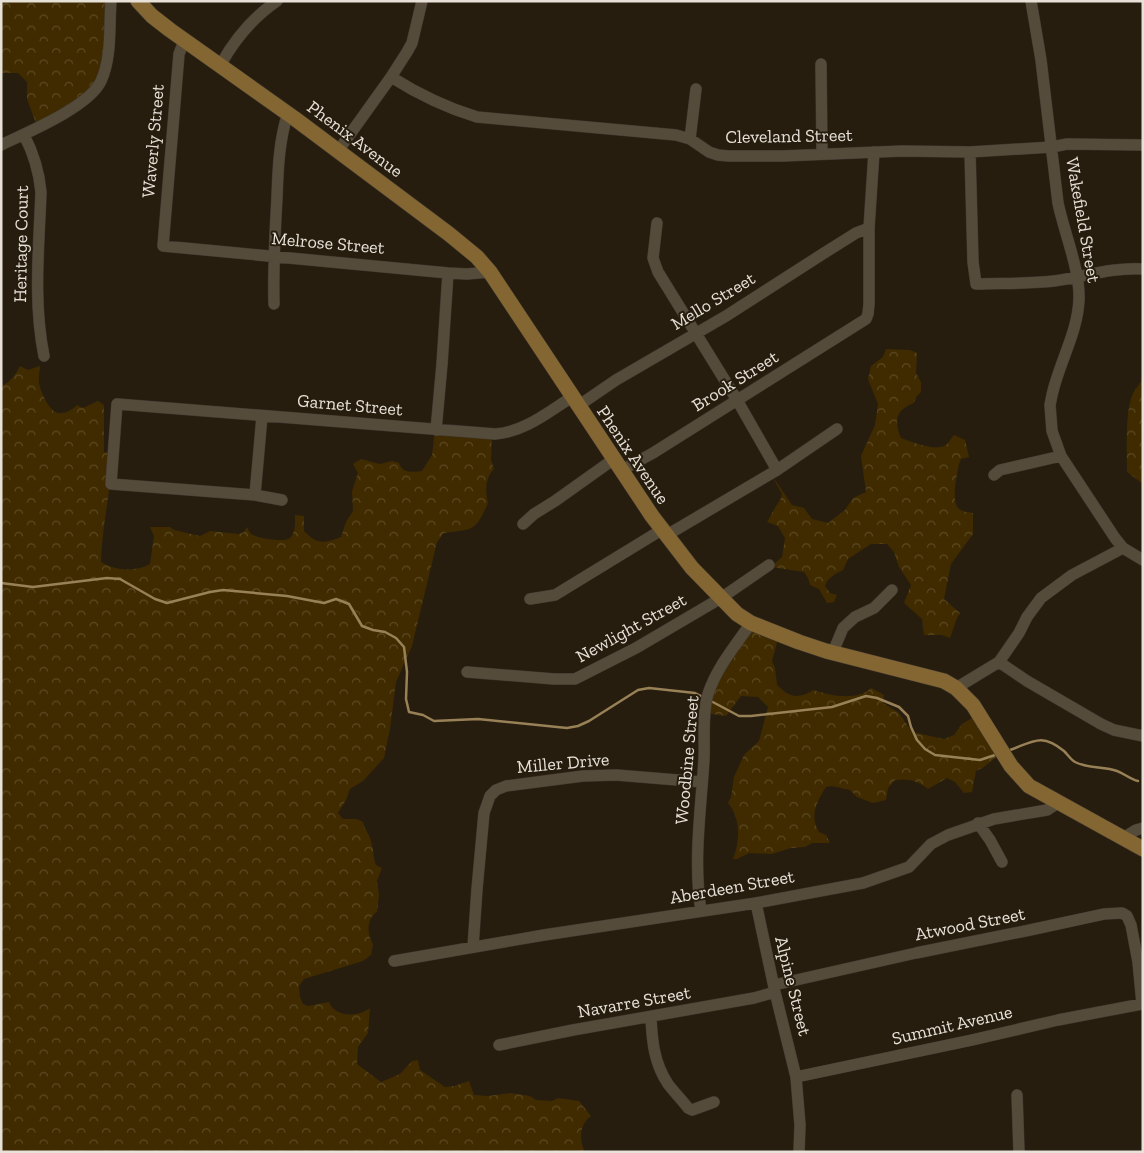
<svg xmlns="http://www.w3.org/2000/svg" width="1144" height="1153" font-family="'Zilla Slab',serif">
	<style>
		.forest { fill: url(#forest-crowns) }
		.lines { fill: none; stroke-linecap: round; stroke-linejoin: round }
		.stream { stroke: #998157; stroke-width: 2.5 }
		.minor-casing { stroke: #3f3730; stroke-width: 12 }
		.major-casing { stroke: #3f3730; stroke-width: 16 }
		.minor { stroke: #554b3a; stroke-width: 11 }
		.major { stroke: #836632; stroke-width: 15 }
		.labels { text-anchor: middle; stroke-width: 4; stroke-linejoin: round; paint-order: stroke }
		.street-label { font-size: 18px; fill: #e7e1d8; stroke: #261d0e }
	</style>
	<defs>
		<pattern id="forest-crowns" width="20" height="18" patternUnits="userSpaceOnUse" patternTransform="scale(1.25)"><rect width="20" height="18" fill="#402b00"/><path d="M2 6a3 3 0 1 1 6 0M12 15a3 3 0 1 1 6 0" fill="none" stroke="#5c4924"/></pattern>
	</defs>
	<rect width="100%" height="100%" fill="#261d0e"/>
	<path class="forest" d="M1,1H112L98,87L37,126L27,99V82L18,73H1Z
		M886,349L910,350L917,353L916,373L921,382V392L916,397L914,403C895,410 894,421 901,438C912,442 936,452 946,445C949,443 951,438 954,435L965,440L969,457L961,459L959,464C957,474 951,500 958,508C962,512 968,512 973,513V534L951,564L944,599L960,613L957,618L950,638L942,635H924L922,619L904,603L911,585L899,567L894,552L887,544H871L848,559L843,570L835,574L827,581L825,586L830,593L837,595L834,602L827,603L819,589L810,585L808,578L804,572L771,567L782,557L785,538L778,526L767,522C770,518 771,514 774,510C777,503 780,503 782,494L771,474L792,505L804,508L812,519L828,523L845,510L853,498L866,492L861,456L875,425L878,404L868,379L871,366L883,357Z
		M20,366L28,370L40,366C40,372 38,377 39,383C40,391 50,412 58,413C65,414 72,410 77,405L83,408L98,401L104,405V452L113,454C111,490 102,525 101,562C115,571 136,572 150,564L154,536L150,527H170L174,530L200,536L210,531L239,534L244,532L247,527C248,529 250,533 251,534C257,538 285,543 290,538C296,532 295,522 295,515L304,516V531C316,544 324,544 341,537L346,522L353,511L352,491L358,473L353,464L361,459L380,464L392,461L399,463C403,474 412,472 422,471L432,455L435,430L492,435L491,460L494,469C485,478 485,492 488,503C475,532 474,529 444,533L437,542L412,646L396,682L390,729L384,758L363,781L350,789L346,800L338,813L343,819H357L363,822C365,831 371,836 372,845C374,852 373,858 376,865L382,868L377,881L379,895L377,912C366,918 367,935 373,944L371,955L363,961L304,979L299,986L300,997L303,1004L308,1006L329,1002C335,1018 359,1017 370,1008L368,1033L358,1047L357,1064L381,1082L400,1074L412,1061L418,1060L420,1070L445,1087L454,1086L469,1081L474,1095L488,1096L510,1093L530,1096L536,1100L552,1101L558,1098L579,1101L591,1116C579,1125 579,1140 585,1152H1V386C10,383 16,374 20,366Z
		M1143,379V484L1127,472C1127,454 1125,412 1132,396C1134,390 1139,385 1143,379Z
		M748,624L779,635L772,661L775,668L777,685C790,698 798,699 814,690C829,696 859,701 871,688L884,695L883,703L899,713L912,732L944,739L954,735L962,724L977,715L1001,753L984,767L976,771L972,792L964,793L955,782L947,778L928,789C918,781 909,778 895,780L888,788L886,800L873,803L857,797L850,790L832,786L826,787C817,801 809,816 819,832L826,835L830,843H812L805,847L791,848L772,854L749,853L737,859H733C740,842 741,818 728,803L731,797L734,777L744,755L759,741L768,707L758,697L741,696L726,716L705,713L706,698Z"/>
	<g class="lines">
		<path class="stream" d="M1,583L33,587L107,578L120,579L155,599L167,603L210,592L223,590L287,596L324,603L336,599L349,604L362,626L373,630L385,632L396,638L404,647L407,672L406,699L409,712L423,715L434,721L478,719L567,728L578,726L589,721L638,690L649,688L695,693L705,698
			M709,700L739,716H751L832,707L866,696L877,698L899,707L908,716L911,727L917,740L925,749L935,755L980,760L995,755
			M1010,750C1034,741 1042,733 1064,751C1068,755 1071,760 1075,762C1088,769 1104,766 1117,771C1125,774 1130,779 1138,781"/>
		<defs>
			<path id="minor" d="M1031,1L1041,60L1058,203C1064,232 1080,270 1079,299C1078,332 1059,363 1052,395L1050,405L1052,431L1061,456L1115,538L1123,548L1143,560
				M184,41L179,54L163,246L448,273L467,274L490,272
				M221,64C235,39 252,18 277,1
				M821,64L822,154
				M391,77C418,94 447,108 477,117L676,135L690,139L709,152L718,155L729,156H783L902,151L970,152L1052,147L1067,144L1143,145
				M24,135C34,154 39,171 41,192C39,247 33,302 44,356
				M690,139L696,89
				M1,145C26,133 89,107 101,81C112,57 109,27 111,1
				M338,151L391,77L407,52L412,43L422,1
				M970,152L973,262L976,284C1002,283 1028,284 1054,281C1084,277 1112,267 1143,269
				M657,223L653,258L658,272L737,400L777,470
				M274,304C273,268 275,232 277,197C278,169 279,140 288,113
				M578,406L616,380L726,316L821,255L856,233L869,228
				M436,430L442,364L448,273
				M622,470L653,453L866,319L868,314L869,304V228L874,152
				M994,475L1000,470L1061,456
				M255,495L262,416
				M282,500L255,495L111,484L117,404L495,434C524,432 547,413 572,397
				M523,524L534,514L555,501L614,459
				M667,535L777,470L837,429
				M530,599L555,595L663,529
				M833,652L843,628L855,617L874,608L892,590
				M999,662L1027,681L1101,724L1114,730L1143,736
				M467,672L554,679H575L636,648L721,598L769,565
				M956,688L999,662L1019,633L1027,617L1041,598L1072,575L1123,548
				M978,823L990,840L1002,862
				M1123,838L1136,830L1143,828
				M756,903L775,992L796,1077L800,1125L799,1152
				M701,911C693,860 701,810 704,759C705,738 702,714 708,694C717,667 735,646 751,623
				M473,947L477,889L484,813L490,796L496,790L506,786L583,776L616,775L702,782
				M394,961L544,935L756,903L863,883L909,867L931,844L948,835L994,819L1047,810L1058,803
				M774,985L916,953L1030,930L1104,914L1122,913L1127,916L1131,925L1138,962
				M651,1017C652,1041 654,1063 668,1084C674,1092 682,1100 688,1108L692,1110L714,1102
				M499,1045L573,1030L754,998L775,992
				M796,1077L972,1040L1058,1020L1142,1004L1138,962L1143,958
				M1017,1095L1019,1152"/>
			<path id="major" d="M138,1L152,16L170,30L294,118L449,234L477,257L490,272L652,516L692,568L737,614L751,623L799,642L826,651L944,681L956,688L973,705L1011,766L1029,786L1143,849"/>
		</defs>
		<use href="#minor" class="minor-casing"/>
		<use href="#major" class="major-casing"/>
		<use href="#minor" class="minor"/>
		<use href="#major" class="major"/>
	</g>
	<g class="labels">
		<g class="street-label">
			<text transform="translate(789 136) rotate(-1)" y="6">Cleveland Street</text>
			<text transform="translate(355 139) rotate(37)" y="6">Phenix Avenue</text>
			<text transform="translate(153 141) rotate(-85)" y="6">Waverly Street</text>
			<text transform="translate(1083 220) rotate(80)" y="6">Wakefield Street</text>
			<text transform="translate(328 243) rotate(5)" y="6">Melrose Street</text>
			<text transform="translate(21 244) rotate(-89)" y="6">Heritage Court</text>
			<text transform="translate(713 301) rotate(-31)" y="6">Mello Street</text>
			<text transform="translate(735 381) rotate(-32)" y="6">Brook Street</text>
			<text transform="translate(350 405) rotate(5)" y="6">Garnet Street</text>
			<text transform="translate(633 455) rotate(56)" y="6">Phenix Avenue</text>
			<text transform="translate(631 628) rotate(-29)" y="6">Newlight Street</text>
			<text transform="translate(687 760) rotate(-85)" y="6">Woodbine Street</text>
			<text transform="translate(563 763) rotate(-5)" y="6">Miller Drive</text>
			<text transform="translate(732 887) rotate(-10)" y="6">Aberdeen Street</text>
			<text transform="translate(970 924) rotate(-11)" y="6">Atwood Street</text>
			<text transform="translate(793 986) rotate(76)" y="6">Alpine Street</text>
			<text transform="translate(634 1002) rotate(-10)" y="6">Navarre Street</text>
			<text transform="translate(952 1025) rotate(-13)" y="6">Summit Avenue</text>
		</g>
	</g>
	<rect width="1144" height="1153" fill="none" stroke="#e7e1d8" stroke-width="5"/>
</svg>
